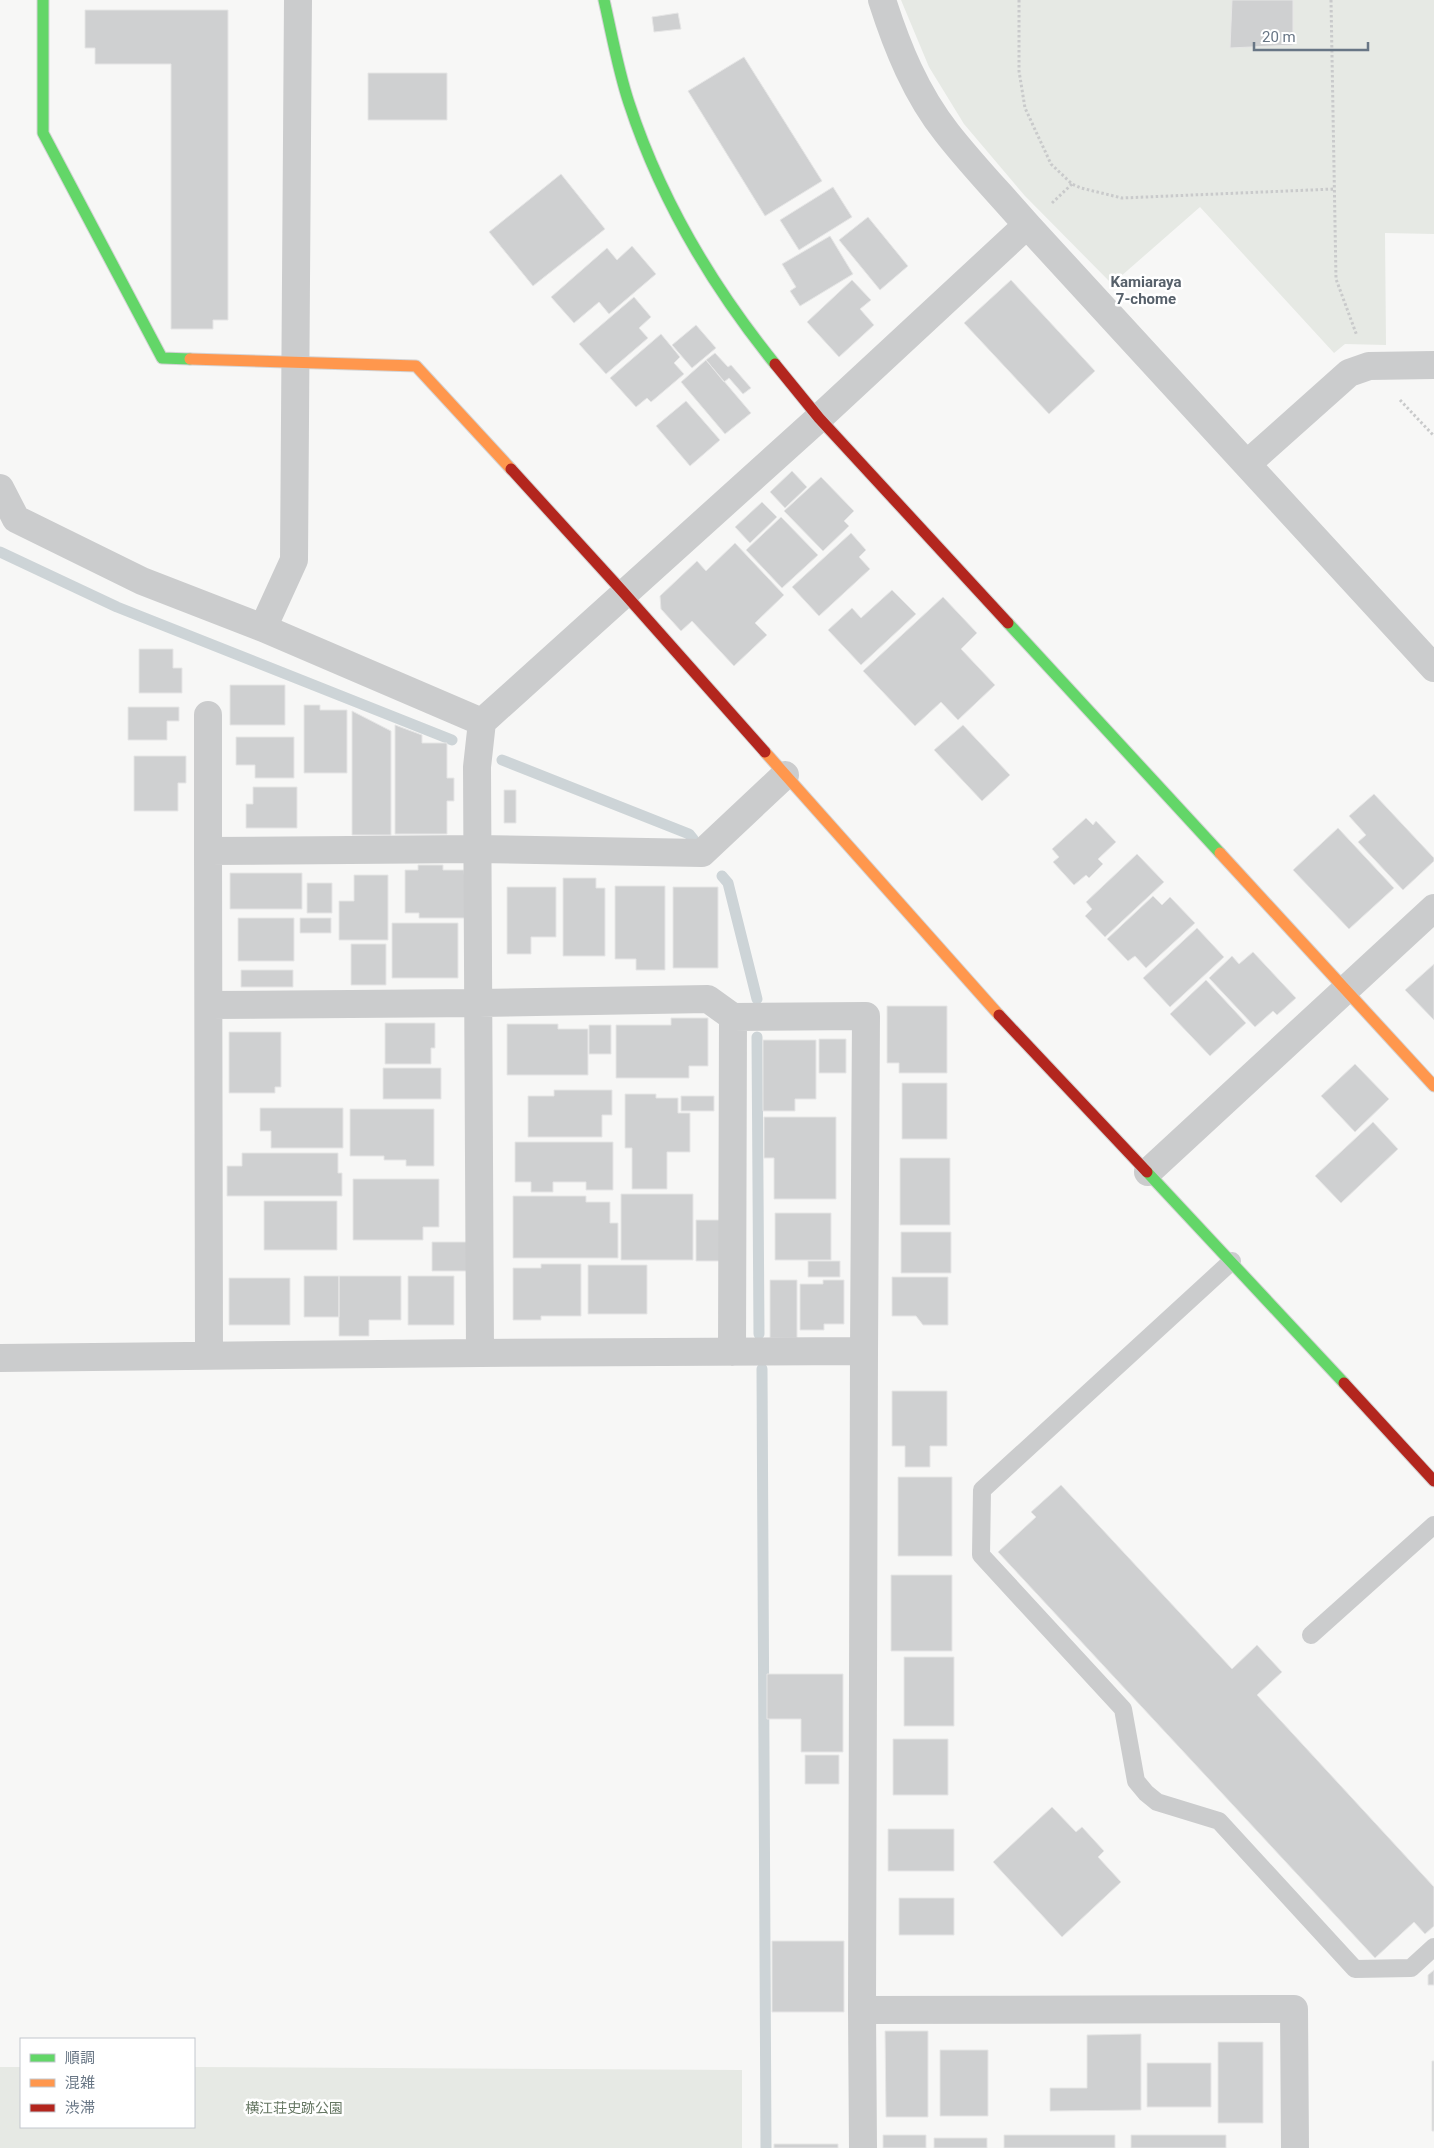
<svg xmlns="http://www.w3.org/2000/svg" width="1434" height="2148" font-family="Roboto,'Noto Sans JP',sans-serif">
	<style>
		.green { fill: #e6e9e4 }
		.lines { fill: none; stroke-linecap: round; stroke-linejoin: round }
		.stream { stroke: #cdd4d7; stroke-width: 11 }
		.building { fill: #cfd0d1; stroke: #e6e6e6 }
		.fast-casing { stroke: #d3d3d4; stroke-width: 13 }
		.slow-casing { stroke: #d3d3d4; stroke-width: 13 }
		.jam-casing { stroke: #d3d3d4; stroke-width: 13 }
		.path { stroke: #c9cacb; stroke-width: 3; stroke-dasharray: 2.5 2.5; stroke-linecap: butt }
		.lane { stroke: #cbcccd; stroke-width: 18 }
		.street { stroke: #cbcccd; stroke-width: 28 }
		.fast { stroke: #63d668; stroke-width: 11 }
		.slow { stroke: #ff974d; stroke-width: 11 }
		.jam { stroke: #b3261e; stroke-width: 11 }
		.labels { text-anchor: middle; stroke-width: 5; stroke-linejoin: round; paint-order: stroke }
		.park-label { font-size: 14px; fill: #667763; stroke: #fff }
		.neighbourhood-label { font-size: 15px; font-weight: bold; fill: #56606a; stroke: #fff }
	</style>
	<rect width="100%" height="100%" fill="#f7f7f6"/>
	<path class="green" d="M901,0H1434V234L1385,233L1386,345L1345,344L1334,353L1200,207L1112,284L1025,196L964,124L929,67Z
		M0,2067H21V2127H194V2067L742,2070V2148H0Z"/>
	<g class="lines">
		<path class="stream" d="M0,552L117,607L452,740
			M502,760L689,834L693,839
			M722,876L728,883L757,999
			M757,1037L759,1334
			M762,1369L766,2148"/>
	</g>
	<path class="building" d="M1232,0H1293V45L1230,48Z
		M85,10H228V320H213V329H171V64H95V48H85Z
		M678,13L681,29L654,32L652,17Z
		M744,57L822,181L765,216L688,91Z
		M368,73H447V120H368Z
		M561,174L605,229L533,286L489,232Z
		M833,187L852,217L799,250L780,220Z
		M868,217L908,266L880,290L839,240Z
		M830,236L853,274L800,306L790,291L796,287L782,264Z
		M632,246L656,274L609,314L599,302L574,323L551,297L607,248L617,260Z
		M852,280L871,300L860,309L874,325L839,357L807,322Z
		M1011,280L1095,371L1049,414L964,323Z
		M634,297L651,317L639,328L648,338L606,374L579,344Z
		M696,325L716,348L692,368L672,345Z
		M661,334L680,357L674,363L684,374L651,402L647,398L636,407L610,378Z
		M715,353L728,367L731,365L751,388L743,394L729,378L724,382L706,360Z
		M706,360L751,413L725,434L681,382Z
		M686,401L720,440L690,466L656,426Z
		M792,471L807,487L785,508L770,492Z
		M821,477L854,511L844,521L849,526L823,551L784,511Z
		M762,502L777,517L750,543L735,527Z
		M781,517L818,555L782,588L746,550Z
		M851,533L866,550L859,557L870,569L819,616L792,587Z
		M735,543L784,595L755,623L767,635L734,666L692,621L681,631L661,609L660,596L697,561L706,571Z
		M892,590L916,614L861,665L828,630L852,608L861,618Z
		M943,597L977,633L961,649L995,685L958,720L941,702L915,726L863,671Z
		M139,649H173V668H182V693H139Z
		M230,685H285V725H230Z
		M304,705H320V710H347V773H304Z
		M128,707H179V721H167V740H128Z
		M352,711L391,731V835H352Z
		M395,725L422,735V743H447V778H454V801H447V834H395Z
		M963,725L1010,775L982,801L934,750Z
		M236,737H294V778H255V765H236Z
		M134,756H186V783H178V811H134Z
		M253,787H297V828H246V804H253Z
		M504,790H516V823H504Z
		M1374,794L1434,858V861L1403,890L1358,842L1366,835L1349,816Z
		M1086,818L1093,825L1096,821L1116,842L1098,859L1103,864L1089,878L1086,875L1074,885L1053,862L1059,857L1052,849Z
		M1338,828L1394,888L1349,929L1293,870Z
		M1137,854L1164,882L1105,937L1085,916L1092,909L1086,902Z
		M418,865H443V870H464L468,918H419V913H405V870H418Z
		M230,873H302V909H230Z
		M354,875H388V940H339V901H354Z
		M563,878H596V888H605V956H563Z
		M307,883H332V913H307Z
		M615,886H665V970H636V959H615Z
		M507,887H556V937H531V954H507Z
		M673,887H718V968H673Z
		M1153,896L1162,905L1170,897L1195,923L1146,968L1135,956L1128,961L1107,939Z
		M238,918H294V961H238Z
		M300,918H331V933H300Z
		M392,923H458V978H392Z
		M1197,928L1224,957L1170,1007L1143,978Z
		M351,944H386V985H351Z
		M1253,952L1296,998L1277,1015L1273,1011L1255,1027L1209,978L1232,956L1239,964Z
		M1434,964V1020L1405,990Z
		M241,970H293V987H241Z
		M1206,980L1246,1023L1210,1056L1170,1014Z
		M887,1006H947V1073H899V1063H887Z
		M671,1018H708V1066H689V1078H616V1025H671Z
		M385,1023H435V1048H431V1064H385Z
		M507,1024H558V1029H588V1075H507Z
		M589,1025H611V1054H589Z
		M229,1032H281V1087H275V1093H229Z
		M819,1039H846V1073H819Z
		M763,1040H816V1099H795V1111H763Z
		M1355,1064L1389,1099L1355,1132L1321,1096Z
		M383,1068H441V1099H383Z
		M902,1083H947V1139H902Z
		M554,1090H612V1115H602V1137H528V1096H554Z
		M625,1094H656V1098H678V1113H690V1152H667V1189H632V1148H625Z
		M681,1096H714V1111H681Z
		M260,1108H343V1148H271V1131H260Z
		M350,1109H434V1166H406V1160H384V1156H350Z
		M764,1117H836V1199H774V1158H764Z
		M1373,1122L1398,1149L1341,1203L1315,1176Z
		M515,1142H613V1190H586V1182H553V1192H531V1182H515Z
		M242,1153H338V1173H342V1196H227V1166H242Z
		M900,1158H950V1225H900Z
		M353,1179H439V1227H423V1240H353Z
		M621,1194H693V1260H621Z
		M513,1196H586V1202H610V1223H618V1258H513Z
		M264,1201H337V1250H264Z
		M775,1213H831V1260H775Z
		M696,1220H721V1261H696Z
		M901,1232H951V1273H901Z
		M432,1242H472V1271H432Z
		M808,1261H840V1277H808Z
		M541,1264H581V1316H541V1320H513V1268H541Z
		M588,1265H647V1314H588Z
		M304,1276H339V1317H304Z
		M339,1276H401V1320H369V1336H339Z
		M408,1276H454V1325H408Z
		M892,1277H948V1325H923L916,1316H892Z
		M229,1278H290V1325H229Z
		M770,1280H797V1338H770Z
		M823,1280H844V1324H824V1330H800V1284H823Z
		M892,1391H947V1446H930V1467H905V1446H892Z
		M898,1477H952V1556H898Z
		M1061,1485L1232,1669L1257,1645L1282,1672L1257,1695L1434,1887V1926L1425,1934L1414,1922L1375,1958L998,1552L1036,1517L1031,1512Z
		M891,1575H952V1651H891Z
		M904,1657H954V1726H904Z
		M767,1674H843V1752H801V1719H767Z
		M893,1739H948V1795H893Z
		M805,1755H839V1784H805Z
		M1052,1807L1076,1832L1082,1827L1104,1851L1098,1857L1121,1882L1062,1937L993,1862Z
		M888,1829H954V1871H888Z
		M899,1898H954V1935H899Z
		M772,1941H844V2012H772Z
		M1434,1970V1985H1428V1975Z
		M885,2031H928V2117H886Z
		M1141,2034V2110L1050,2111V2088H1087V2035Z
		M1218,2042H1263V2123H1218Z
		M940,2050H988V2116H940Z
		M1432,2061H1434V2131H1432Z
		M1147,2063H1211V2107H1147Z
		M883,2135H926V2148H883Z
		M1004,2135H1115V2148H1004Z
		M1131,2135H1226V2148H1131Z
		M934,2138H987V2148H934Z
		M774,2144H838V2148H774Z"/>
	<g class="lines">
		<defs>
			<path id="fast" d="M43,0V133L162,358L190,359
				M604,0C612,35 618,70 629,103C660,198 712,286 775,364
				M1008,623L1220,853
				M1147,1172L1344,1383"/>
			<path id="slow" d="M190,359L416,366L511,469
				M765,752L999,1015
				M1220,853L1434,1086"/>
			<path id="jam" d="M775,364L819,418L1008,623
				M511,469L624,593L765,752
				M999,1015L1147,1172
				M1344,1383L1434,1481"/>
		</defs>
		<use href="#fast" class="fast-casing"/>
		<use href="#slow" class="slow-casing"/>
		<use href="#jam" class="jam-casing"/>
		<path class="path" d="M1019,0V71L1025,108L1051,164L1072,184L1081,188L1122,198L1334,189
			M1331,0L1336,279L1357,336
			M1052,203L1072,184
			M1400,400L1434,436"/>
		<path class="lane" d="M1232,1261L982,1490L981,1555L1123,1709L1136,1781L1146,1793L1157,1802L1219,1821L1355,1969L1411,1968L1434,1947
			M1311,1635L1434,1525"/>
		<path class="street" d="M1027,225L1434,668
			M1247,464L1349,373L1369,366L1434,365
			M0,488L16,519L142,581L263,628L294,560L298,0
			M263,628L482,722
			M208,715V851
			M209,1005L479,1003L708,999L733,1017L866,1016L864,1351L480,1353
			M1148,1172L1434,908
			M732,1352L733,1017
			M209,1355L208,851L477,849L702,853L785,775
			M0,1358L480,1353L477,767L482,722L819,418L1027,225C1001,195 972,165 947,133C916,94 897,47 882,0
			M862,2010L1294,2009L1295,2148
			M863,2148L862,2010L864,1351"/>
		<use href="#fast" class="fast"/>
		<use href="#slow" class="slow"/>
		<use href="#jam" class="jam"/>
	</g>
	<g class="labels">
		<g class="park-label">
			<text x="294" y="2113">横江荘史跡公園</text>
		</g>
		<g class="neighbourhood-label">
			<text x="1146" y="287">Kamiaraya<tspan x="1146" dy="17">7-chome</tspan></text>
		</g>
	</g>
	<rect x="20" y="2038" width="175" height="90" fill="#ffffff" stroke="#c3c8ce"/>
	<rect x="30" y="2054" width="25" height="8" fill="#63d668" stroke="#c3c8ce"/>
	<text x="65" y="2063" font-size="15" fill="#687685">順調</text>
	<rect x="30" y="2079" width="25" height="8" fill="#ff974d" stroke="#c3c8ce"/>
	<text x="65" y="2088" font-size="15" fill="#687685">混雑</text>
	<rect x="30" y="2104" width="25" height="8" fill="#b3261e" stroke="#c3c8ce"/>
	<text x="65" y="2113" font-size="15" fill="#687685">渋滞</text>
	<path d="M1254 42v8h114v-8" fill="none" stroke="#687685" stroke-width="2.5"/>
	<text x="1262" y="42" font-size="15" fill="#687685" stroke="#ffffff" stroke-width="4" paint-order="stroke">20 m</text>
</svg>
